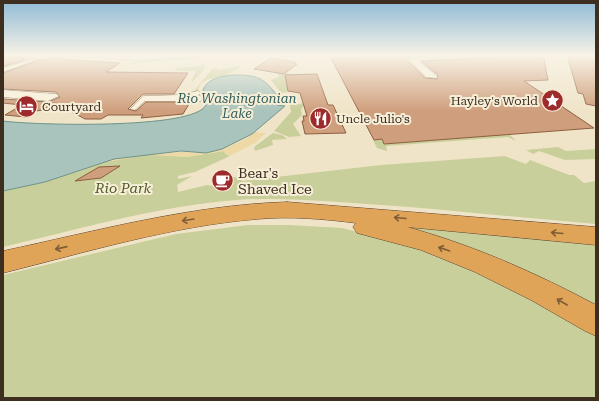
<svg xmlns="http://www.w3.org/2000/svg" width="599" height="401" font-family="'Roboto Serif',serif">
	<style>
		.green { fill: #c9cf9b }
		.sand { fill: #ecd9a5 }
		.water { fill: #a9c4bc; stroke: #6f938a }
		.building { fill: #cf9f7d; stroke: #8d5f41 }
		.lines { fill: none; stroke-linecap: round; stroke-linejoin: round }
		.pedestrian-casing { stroke: #8d765c; stroke-width: 1 }
		.tertiary-casing { stroke: #8d765c; stroke-width: 1 }
		.motorway-casing { stroke: #5b4430; stroke-width: 1 }
		.pedestrian { fill: #faf1dc; fill-rule: evenodd }
		.tertiary { fill: #faf1dc; fill-rule: evenodd }
		.motorway { fill: #e0a458; fill-rule: evenodd }
		.oneway { stroke: #7e5d36 }
		.labels { text-anchor: middle; stroke-width: 4; stroke-linejoin: round; paint-order: stroke }
		.far-poi-label { font-size: 12px; fill: #3d2e20; stroke: #f7eed8; text-anchor: start }
		.far-water-label { font-size: 13px; font-style: italic; fill: #2f5d5a; stroke: #f7eed8 }
		.poi-label { font-size: 14px; fill: #3d2e20; stroke: #f7eed8; text-anchor: start }
		.park-label { font-size: 14px; font-style: italic; fill: #4d5a26; stroke: #f7eed8 }
	</style>
	<rect width="100%" height="100%" fill="#f0e4c8"/>
	<path class="green" d="M501,55L500,57L430,61L428,58L432,56Z
		M192,56L200,59L165,61L163,63L162,61L130,64L142,60Z
		M201,63L204,64V70L191,83L196,71H175L176,68L201,66Z
		M240,66L241,67C237,69 233,71 230,73C219,79 198,76 198,93L192,94L212,69L217,68L219,70Z
		M277,72L294,74L291,75L290,81H286L288,92L281,93L271,80L279,77Z
		M306,103L301,109L302,115L293,124L301,136L289,137L274,131L291,112L290,105Z
		M273,133L282,135L287,139L272,140L273,145L255,151L254,147Z
		M509,134L516,141L508,137L386,146L387,151L377,148L373,140L382,139L385,144Z
		M558,147L566,151L596,149V159L565,160L539,151L533,154L526,150Z
		M224,151L227,155L230,156L195,172L178,176V179L192,176L177,185L178,192L207,185L216,186L231,182L230,177H241L242,181L381,165L505,156L526,164L530,160L569,175H574L584,183L596,181V224C520,218 444,209 367,204C324,201 280,197 237,200C158,206 80,229 3,247V191L45,182L114,159L152,153L186,157Z
		M248,225H289L342,228L428,250L596,329V398H3V275L176,234Z
		M414,227L596,245V308L413,230Z"/>
	<path class="sand" d="M255,132L266,133L255,143L230,156L225,154L224,151L186,157L147,155L101,163C127,155 154,155 180,152C185,151 190,153 195,153C216,153 239,145 255,132Z"/>
	<path class="water" d="M237,75C259,75 266,80 278,97H276L277,105L285,106L252,134L222,149L206,153L181,151L114,159L45,182L3,191V121C31,125 194,130 206,105C208,101 204,94 203,90C208,77 226,75 237,75Z"/>
	<path class="building" d="M3,55H15L25,60L3,66Z
		M50,55H58L59,59L120,63L106,72L188,73L174,94H143L128,109L136,111L146,102H188L187,104H189L183,114L141,118L143,115H108L101,119H85L72,112L79,106L53,103L43,110L36,111L26,117L5,115L22,105L3,103V99L48,102L60,97L56,92L3,89V73L37,61V60H44L51,58L52,57Z
		M402,55L425,78L437,79L438,75L421,61L492,58V55H543L548,80L524,81L594,128L384,144L382,139L374,140L331,58Z
		M567,55H596V106L586,104L583,94L578,93Z
		M271,58L295,62L294,63L297,64L284,74L254,69Z
		M317,74L328,105H333L346,133L305,134L302,121H304L303,116H307L300,93L288,91L285,75Z
		M120,166L101,178L75,181L99,167Z"/>
	<g class="lines">
		<defs>
			<path id="pedestrian" d="M16,55H47L51,57L44,59L42,58H23Z
				M414,57L437,76V78L426,77L409,59Z
				M32,59L36,60L3,72V68Z
				M3,90L56,94L59,96L48,101L3,97Z
				M198,91L201,93L198,95L202,97L201,101H145L135,110L130,109L143,96L180,95Z"/>
			<path id="tertiary" d="M87,55H191L187,57L136,60L91,57Z"/>
			<path id="motorway" d="M287,202L596,227V245L407,227C473,245 536,273 596,305V336L585,331L531,300L475,272L421,250L357,233L353,227L356,223C324,219 290,216 258,219C172,226 87,252 3,273V251C97,231 191,205 287,202Z"/>
		</defs>
		<use href="#pedestrian" class="pedestrian-casing"/>
		<use href="#tertiary" class="tertiary-casing"/>
		<use href="#motorway" class="motorway-casing"/>
		<use href="#pedestrian" class="pedestrian"/>
		<use href="#tertiary" class="tertiary"/>
		<use href="#motorway" class="motorway"/>
	</g>
	<defs><path id="oneway-shaft" d="M-6 0H5M1.5-3L5.5 0L1.5 3" fill="none" stroke-width="1.6" stroke-linecap="round" stroke-linejoin="round"/></defs>
	<g class="oneway">
		<use href="#oneway-shaft" transform="translate(400 218) rotate(-175)"/>
		<use href="#oneway-shaft" transform="translate(188 220) rotate(171)"/>
		<use href="#oneway-shaft" transform="translate(557 233) rotate(-175)"/>
		<use href="#oneway-shaft" transform="translate(61 248) rotate(167)"/>
		<use href="#oneway-shaft" transform="translate(444 249) rotate(-161)"/>
		<use href="#oneway-shaft" transform="translate(562 302) rotate(-150)"/>
	</g>
	<linearGradient id="sky" x2="0" y2="1"><stop stop-color="#8fbad6"/><stop offset="0.5" stop-color="#f8f3e6"/><stop offset="1" stop-color="#f8f3e6" stop-opacity="0"/></linearGradient>
	<rect width="599" height="111" fill="url(#sky)"/>
	<defs>
		<symbol id="sight-disc" viewBox="-11 -11 22 22"><circle r="9.5" fill="#9e2a2b" stroke="#f7eed8"/><path d="M0-6L1.8-2.2L6-1.7L2.9 1.2L3.7 5.4L0 3.3L-3.7 5.4L-2.9 1.2L-6-1.7L-1.8-2.2Z" fill="#fff"/></symbol>
		<symbol id="hotel-disc" viewBox="-11 -11 22 22"><circle r="9.5" fill="#9e2a2b" stroke="#f7eed8"/><path d="M-6-4.5h1.5V1H6V5H4.5V3h-9V5H-6ZM-4 0a1.8 1.8 0 1 1 3.6 0ZM.5 0V-2.5h3Q6-2.5 6 0Z" fill="#fff"/></symbol>
		<symbol id="restaurant-disc" viewBox="-11 -11 22 22"><circle r="9.5" fill="#9e2a2b" stroke="#f7eed8"/><path d="M-5-6h1v4h1v-4h1v4h1v-4h1v5L-1.5 .5V6h-2V.5L-5-1ZM5-6V6H3V1.5H1.5Q1.5-4 5-6Z" fill="#fff"/></symbol>
		<symbol id="cafe-disc" viewBox="-11 -11 22 22"><circle r="9.5" fill="#9e2a2b" stroke="#f7eed8"/><path d="M-5.5-4.5H6V0H3Q3 3.5 0 3.5H-2.5Q-5.5 3.5-5.5 0ZM3-3.2v2h1.7v-2ZM-6 4.5H4V6H-6Z" fill="#fff"/></symbol>
	</defs>
	<g fill-rule="evenodd">
		<use href="#sight-disc" x="540" y="88" width="25" height="25"/>
		<use href="#hotel-disc" x="14" y="94" width="25" height="25"/>
		<use href="#restaurant-disc" x="308" y="106" width="25" height="25"/>
		<use href="#cafe-disc" x="210" y="168" width="25" height="25"/>
	</g>
	<g class="labels">
		<g class="far-poi-label">
			<text x="538" y="105" text-anchor="end">Hayley's World</text>
			<text x="42" y="111">Courtyard</text>
			<text x="336" y="123">Uncle Julio's</text>
		</g>
		<g class="far-water-label">
			<text x="237" y="103">Rio Washingtonian<tspan x="237" dy="15">Lake</tspan></text>
		</g>
		<g class="poi-label">
			<text x="238" y="178">Bear's<tspan x="238" dy="16">Shaved Ice</tspan></text>
		</g>
		<g class="park-label">
			<text x="123" y="193">Rio Park</text>
		</g>
	</g>
	<rect width="599" height="401" fill="none" stroke="#3d2e20" stroke-width="8"/>
</svg>
